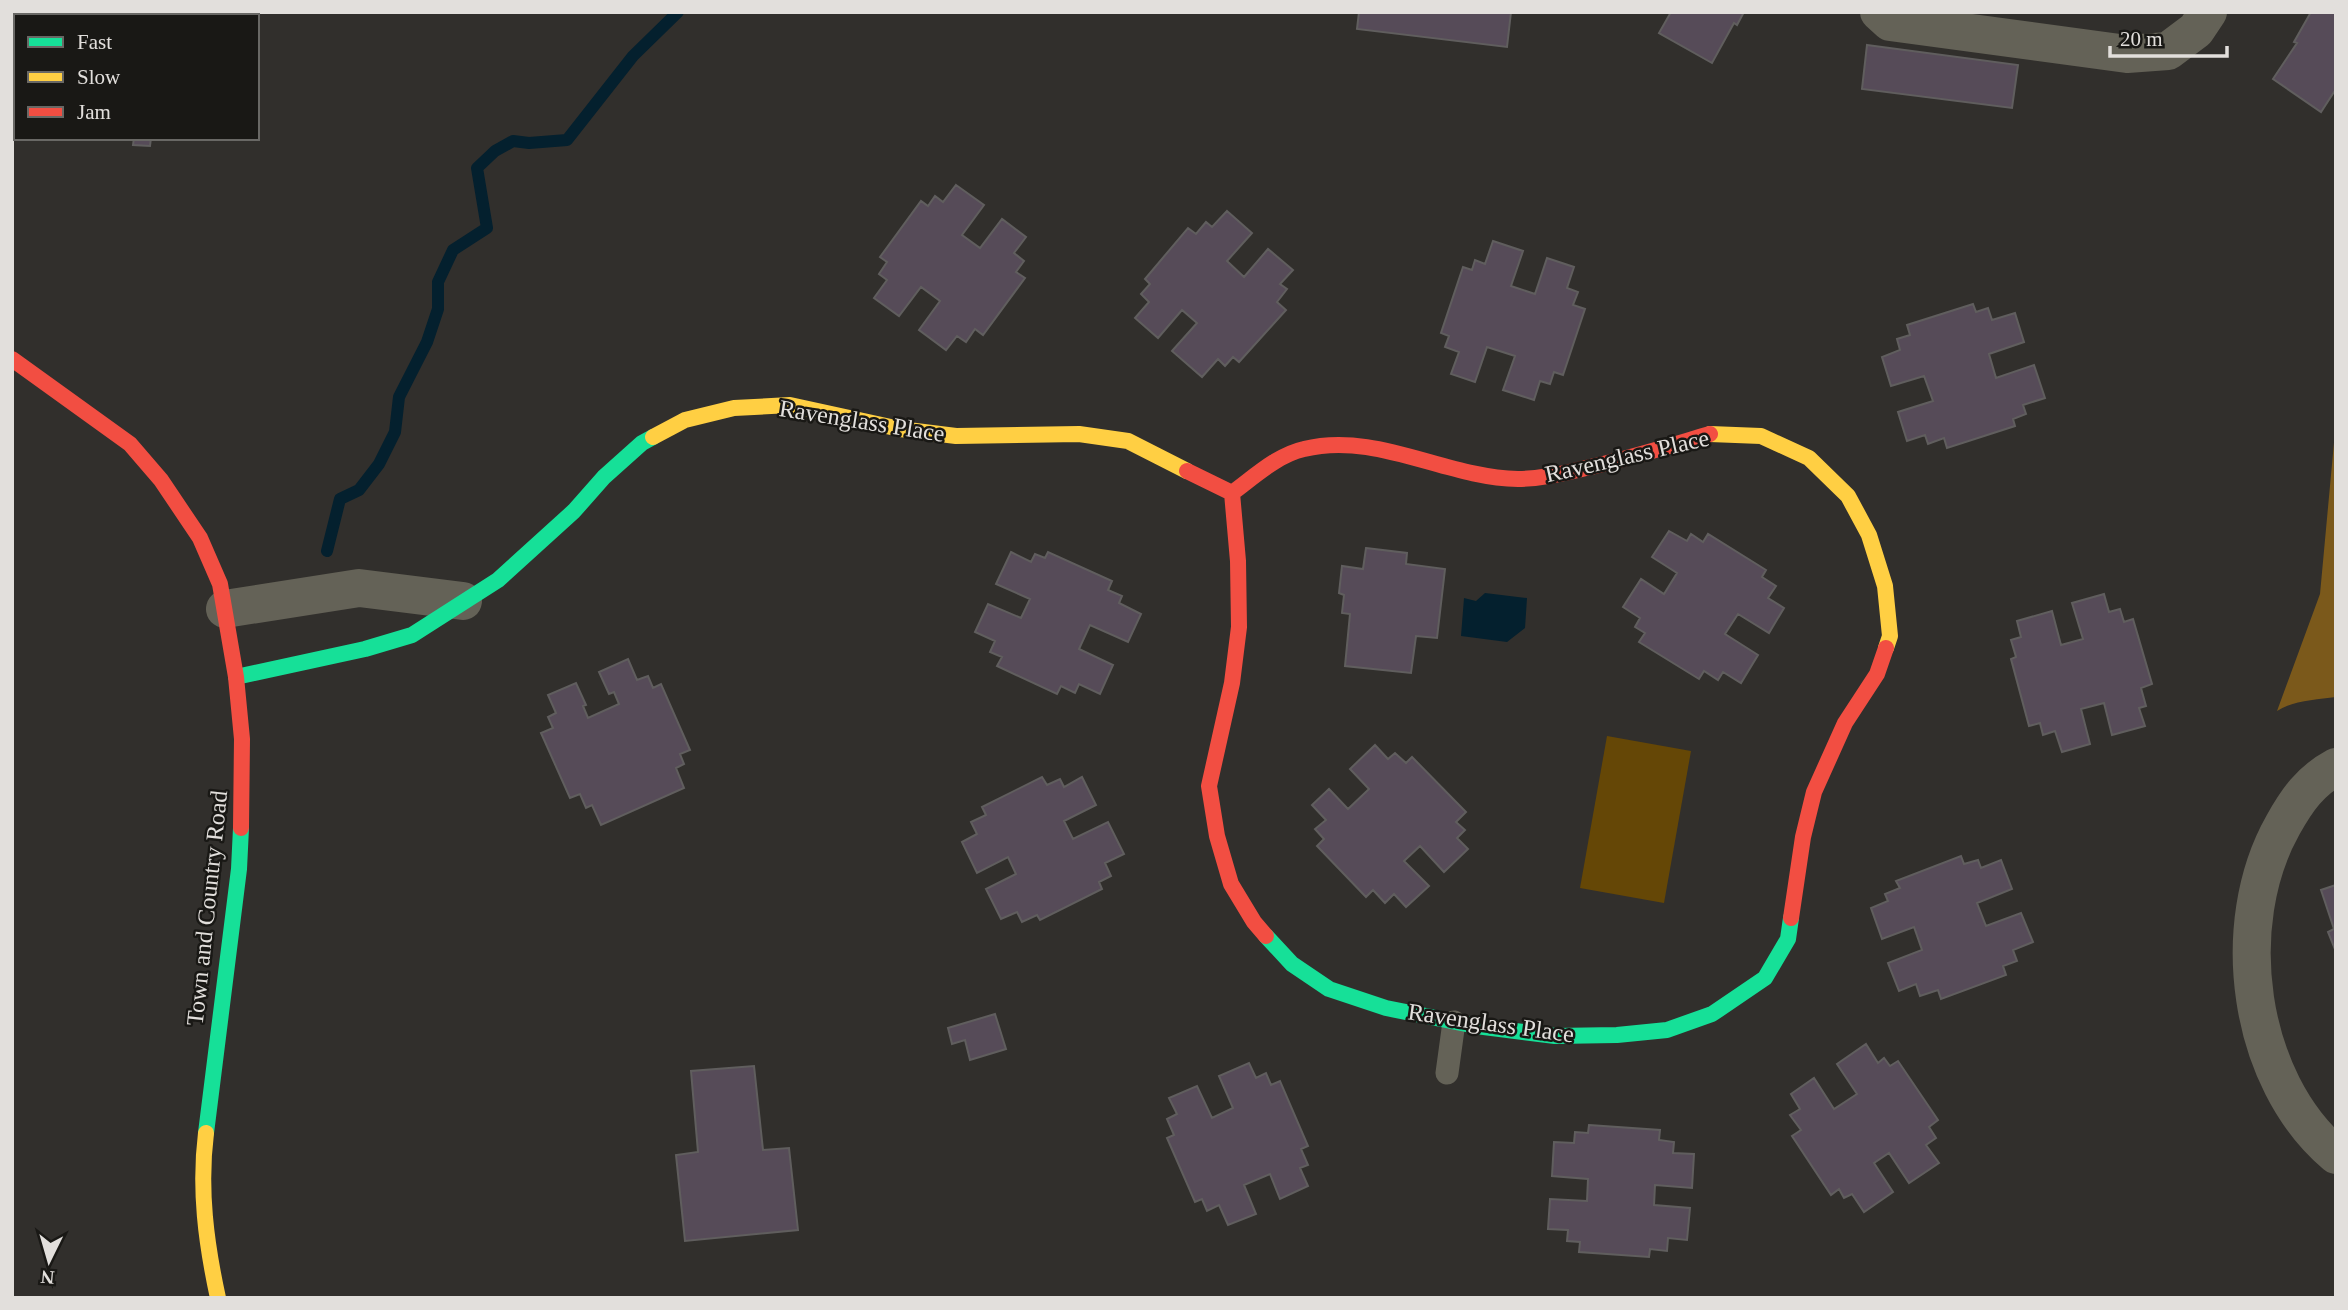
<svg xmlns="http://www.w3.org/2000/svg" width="2348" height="1310" font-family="'Times New Roman',serif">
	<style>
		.green { fill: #654706 }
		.forest { fill: #7b591b }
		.water { fill: #04202e }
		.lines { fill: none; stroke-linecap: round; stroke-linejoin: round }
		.stream { stroke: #04202e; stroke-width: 12 }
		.building { fill: #564b58; stroke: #605e5e; stroke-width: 2 }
		.lane { stroke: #646257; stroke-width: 23 }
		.street { stroke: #646257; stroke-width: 38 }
		.fast { stroke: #16e098; stroke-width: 16 }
		.slow { stroke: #ffcf43; stroke-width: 16 }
		.jam { stroke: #f24e42; stroke-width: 16 }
		.labels { text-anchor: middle; stroke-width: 5; stroke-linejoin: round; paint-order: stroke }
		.street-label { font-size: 24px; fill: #e2dfdc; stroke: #191815 }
	</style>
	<rect width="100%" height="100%" fill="#312f2c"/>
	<path class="green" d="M1607,736L1691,751L1664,903L1580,888Z"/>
	<path class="forest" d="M2336,421V697C2316,700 2294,700 2277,711L2320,594Z"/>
	<path class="water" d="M1485,593L1527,598L1525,628L1507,642L1461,636L1464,598L1476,601Z"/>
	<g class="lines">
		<path class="stream" d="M327,551L340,499L359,490L379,464L395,432L399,397L427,342L438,309V282L453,250L487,228L477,168L495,151L513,141L529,143L567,140L633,56L678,12"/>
	</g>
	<path class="building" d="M1359,12H1511L1507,47L1357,29Z
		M1671,12H1744L1737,25L1734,23L1712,63L1659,33Z
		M2311,12H2336V93L2334,92L2321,112L2273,79L2297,43L2294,42Z
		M1867,45L2018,65L2012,108L1862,89Z
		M134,138H151L150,146L133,145Z
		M956,185L984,205L962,235L980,248L1002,219L1026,237L1014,253L1024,261L1016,272L1025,278L983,335L975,329L966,342L957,336L946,350L919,330L940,301L921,287L899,316L874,298L887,280L879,274L887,262L880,257L921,201L928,206L935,196L943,202Z
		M1227,211L1252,233L1227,261L1244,277L1268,249L1293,270L1280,284L1287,289L1277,302L1286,310L1239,362L1233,357L1225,366L1218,359L1202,377L1172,351L1197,323L1182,310L1158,338L1135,318L1149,302L1141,294L1150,284L1145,279L1188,228L1196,234L1206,222L1212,227Z
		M1493,241L1523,251L1511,286L1535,294L1547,258L1574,267L1567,288L1578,292L1573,305L1585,309L1563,375L1554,372L1550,384L1540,381L1534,400L1503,390L1515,356L1487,347L1475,382L1451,374L1459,352L1445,347L1449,336L1441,333L1463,267L1472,270L1475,260L1485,264Z
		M1973,304L1976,312L1988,308L1992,320L2015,313L2024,342L1989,354L1996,378L2034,365L2045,398L2023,405L2026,414L2013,419L2015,426L1947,448L1944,438L1928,444L1925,435L1907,441L1898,412L1933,401L1924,376L1891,386L1882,357L1900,350L1897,339L1910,335L1907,325Z
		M1669,531L1687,541L1691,534L1703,542L1708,534L1766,570L1762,577L1776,586L1768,598L1784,608L1769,633L1738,614L1725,634L1758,655L1741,683L1723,672L1718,680L1704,671L1699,679L1639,642L1645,633L1635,627L1640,618L1623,607L1641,579L1664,594L1677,573L1652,557Z
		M1366,548L1407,553L1406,564L1445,569L1437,638L1416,636L1411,673L1345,666L1350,614L1342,613L1344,595L1339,593L1342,566L1363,569Z
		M1011,552L1031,562L1035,554L1045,558L1048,552L1112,581L1108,590L1122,596L1119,603L1141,614L1128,642L1090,625L1079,649L1113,665L1100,694L1079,684L1075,693L1061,686L1057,694L997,666L1002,657L990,652L995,641L975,632L988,604L1021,618L1030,599L996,584Z
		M2104,594L2109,612L2120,609L2124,622L2133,619L2152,684L2141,688L2146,706L2139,708L2145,726L2112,735L2104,703L2081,709L2090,744L2062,752L2055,731L2043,735L2040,723L2029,726L2011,659L2016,657L2011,640L2021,637L2017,621L2052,611L2061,645L2083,639L2072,603Z
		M628,659L637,680L648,676L653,688L661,684L690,750L680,754L684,764L676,768L684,788L601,825L592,805L586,808L580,794L570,798L541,733L553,728L548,717L556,713L548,695L576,683L586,705L583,706L588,718L619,704L614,692L609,694L599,672Z
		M1375,745L1388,759L1395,753L1406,763L1412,757L1466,812L1456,822L1465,830L1457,838L1468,849L1444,872L1420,846L1404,861L1429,886L1406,907L1394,894L1385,903L1373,890L1366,897L1317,846L1324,839L1315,829L1326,820L1312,805L1329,789L1348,809L1369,789L1350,769Z
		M1042,777L1047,785L1060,779L1064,787L1082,777L1096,805L1064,821L1073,839L1108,822L1124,854L1105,863L1111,876L1099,882L1102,889L1040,920L1037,915L1022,922L1017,912L1001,919L986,889L1016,874L1008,857L977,873L962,842L977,834L971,822L986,815L982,807Z
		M1961,856L1964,864L1978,860L1981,868L2001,860L2012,889L1977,903L1986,926L2021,913L2033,942L2013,950L2017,961L2003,966L2006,975L1941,999L1938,990L1920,996L1916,984L1899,991L1888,963L1922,950L1914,927L1882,939L1871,908L1888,901L1885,894L1900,888L1896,881Z
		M2336,885V952L2328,932L2334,929L2321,890Z
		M995,1014L1006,1049L970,1060L965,1040L952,1044L948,1028Z
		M1866,1044L1878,1063L1884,1058L1890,1066L1898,1061L1938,1120L1929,1127L1936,1138L1926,1145L1939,1163L1909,1183L1889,1153L1874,1163L1893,1192L1864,1212L1852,1194L1844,1198L1839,1189L1831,1195L1792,1136L1801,1130L1790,1115L1800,1109L1791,1094L1814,1078L1834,1109L1857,1094L1837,1064Z
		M1249,1063L1256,1078L1266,1073L1271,1085L1280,1081L1308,1146L1301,1149L1308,1165L1300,1168L1308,1186L1280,1199L1270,1174L1244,1185L1256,1214L1228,1225L1219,1205L1207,1211L1202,1199L1195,1202L1167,1138L1174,1135L1167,1119L1177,1114L1169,1098L1197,1086L1212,1118L1233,1108L1219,1076Z
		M754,1066L763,1150L789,1148L798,1230L685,1241L676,1155L698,1152L691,1071Z
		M1589,1125L1660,1130L1659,1140L1674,1142L1673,1153L1694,1154L1692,1188L1655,1185L1654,1205L1690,1208L1687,1240L1668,1238L1667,1251L1650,1249L1649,1257L1579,1252L1580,1242L1567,1241L1568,1230L1548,1229L1550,1199L1587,1201L1588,1179L1552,1176L1554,1142L1574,1143L1575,1132L1588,1133Z"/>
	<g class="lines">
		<path class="lane" d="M1447,1073L1454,1022"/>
		<path class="street" d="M1879,12L1890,22L2127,54L2168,51L2196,30L2208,12
			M225,609L359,588L463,601
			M2336,767C2310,781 2297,800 2283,825C2227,924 2247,1080 2336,1155"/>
		<path class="fast" d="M236,677L365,649L412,635L498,580L574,511L604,477L642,443L653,437
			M1266,936L1292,964L1329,989L1386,1008L1476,1026L1555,1036L1617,1035L1667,1030L1712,1014L1765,978L1788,939L1791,918
			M206,1133L239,869L241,828"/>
		<path class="slow" d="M1710,434L1761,436L1809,458L1848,496L1869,535L1885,586L1890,636L1886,648
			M653,437L685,420L734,408L790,405L900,429L956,436L1079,434L1128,441L1187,471
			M206,1133C199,1189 206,1243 218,1298"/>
		<path class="jam" d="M12,359L130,444L161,480L200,538L220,584L236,677L242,739L241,828
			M1187,471L1232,493L1238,561L1239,627L1232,683L1209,786L1217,836L1231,884L1254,922L1266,936
			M1232,493C1254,477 1277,455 1304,449C1376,431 1446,478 1518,479C1541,479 1565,473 1586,468C1628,459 1669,446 1710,434
			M1791,918L1803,837L1814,792L1845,723L1877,674L1886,648"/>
	</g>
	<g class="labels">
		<g class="street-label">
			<text transform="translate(862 421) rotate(9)" y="8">Ravenglass Place</text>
			<text transform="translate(1627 456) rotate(-13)" y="8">Ravenglass Place</text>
			<text transform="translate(207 908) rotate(-84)" y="8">Town and Country Road</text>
			<text transform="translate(1491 1023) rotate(8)" y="8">Ravenglass Place</text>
		</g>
	</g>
	<rect width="2348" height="1310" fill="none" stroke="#e2dfdc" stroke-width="28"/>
	<rect x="14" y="14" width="245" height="126" fill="#191815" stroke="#696865" stroke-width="2"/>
	<rect x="28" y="37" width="35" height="10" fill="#16e098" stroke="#696865" stroke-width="2"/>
	<text x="77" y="49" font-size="21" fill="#e2dfdc">Fast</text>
	<rect x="28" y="72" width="35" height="10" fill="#ffcf43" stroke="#696865" stroke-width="2"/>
	<text x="77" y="84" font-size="21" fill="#e2dfdc">Slow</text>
	<rect x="28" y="107" width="35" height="10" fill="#f24e42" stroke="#696865" stroke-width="2"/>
	<text x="77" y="119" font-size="21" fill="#e2dfdc">Jam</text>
	<g transform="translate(49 1261) rotate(185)" stroke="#191815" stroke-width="5" paint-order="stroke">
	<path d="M0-5L12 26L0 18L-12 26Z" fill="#e2dfdc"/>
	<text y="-10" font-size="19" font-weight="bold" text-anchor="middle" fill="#e2dfdc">N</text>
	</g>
	<path d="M2110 46v10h117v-10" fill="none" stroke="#e2dfdc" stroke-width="3.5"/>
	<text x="2120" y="46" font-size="21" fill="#e2dfdc" stroke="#191815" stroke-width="5" paint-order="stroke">20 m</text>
</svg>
